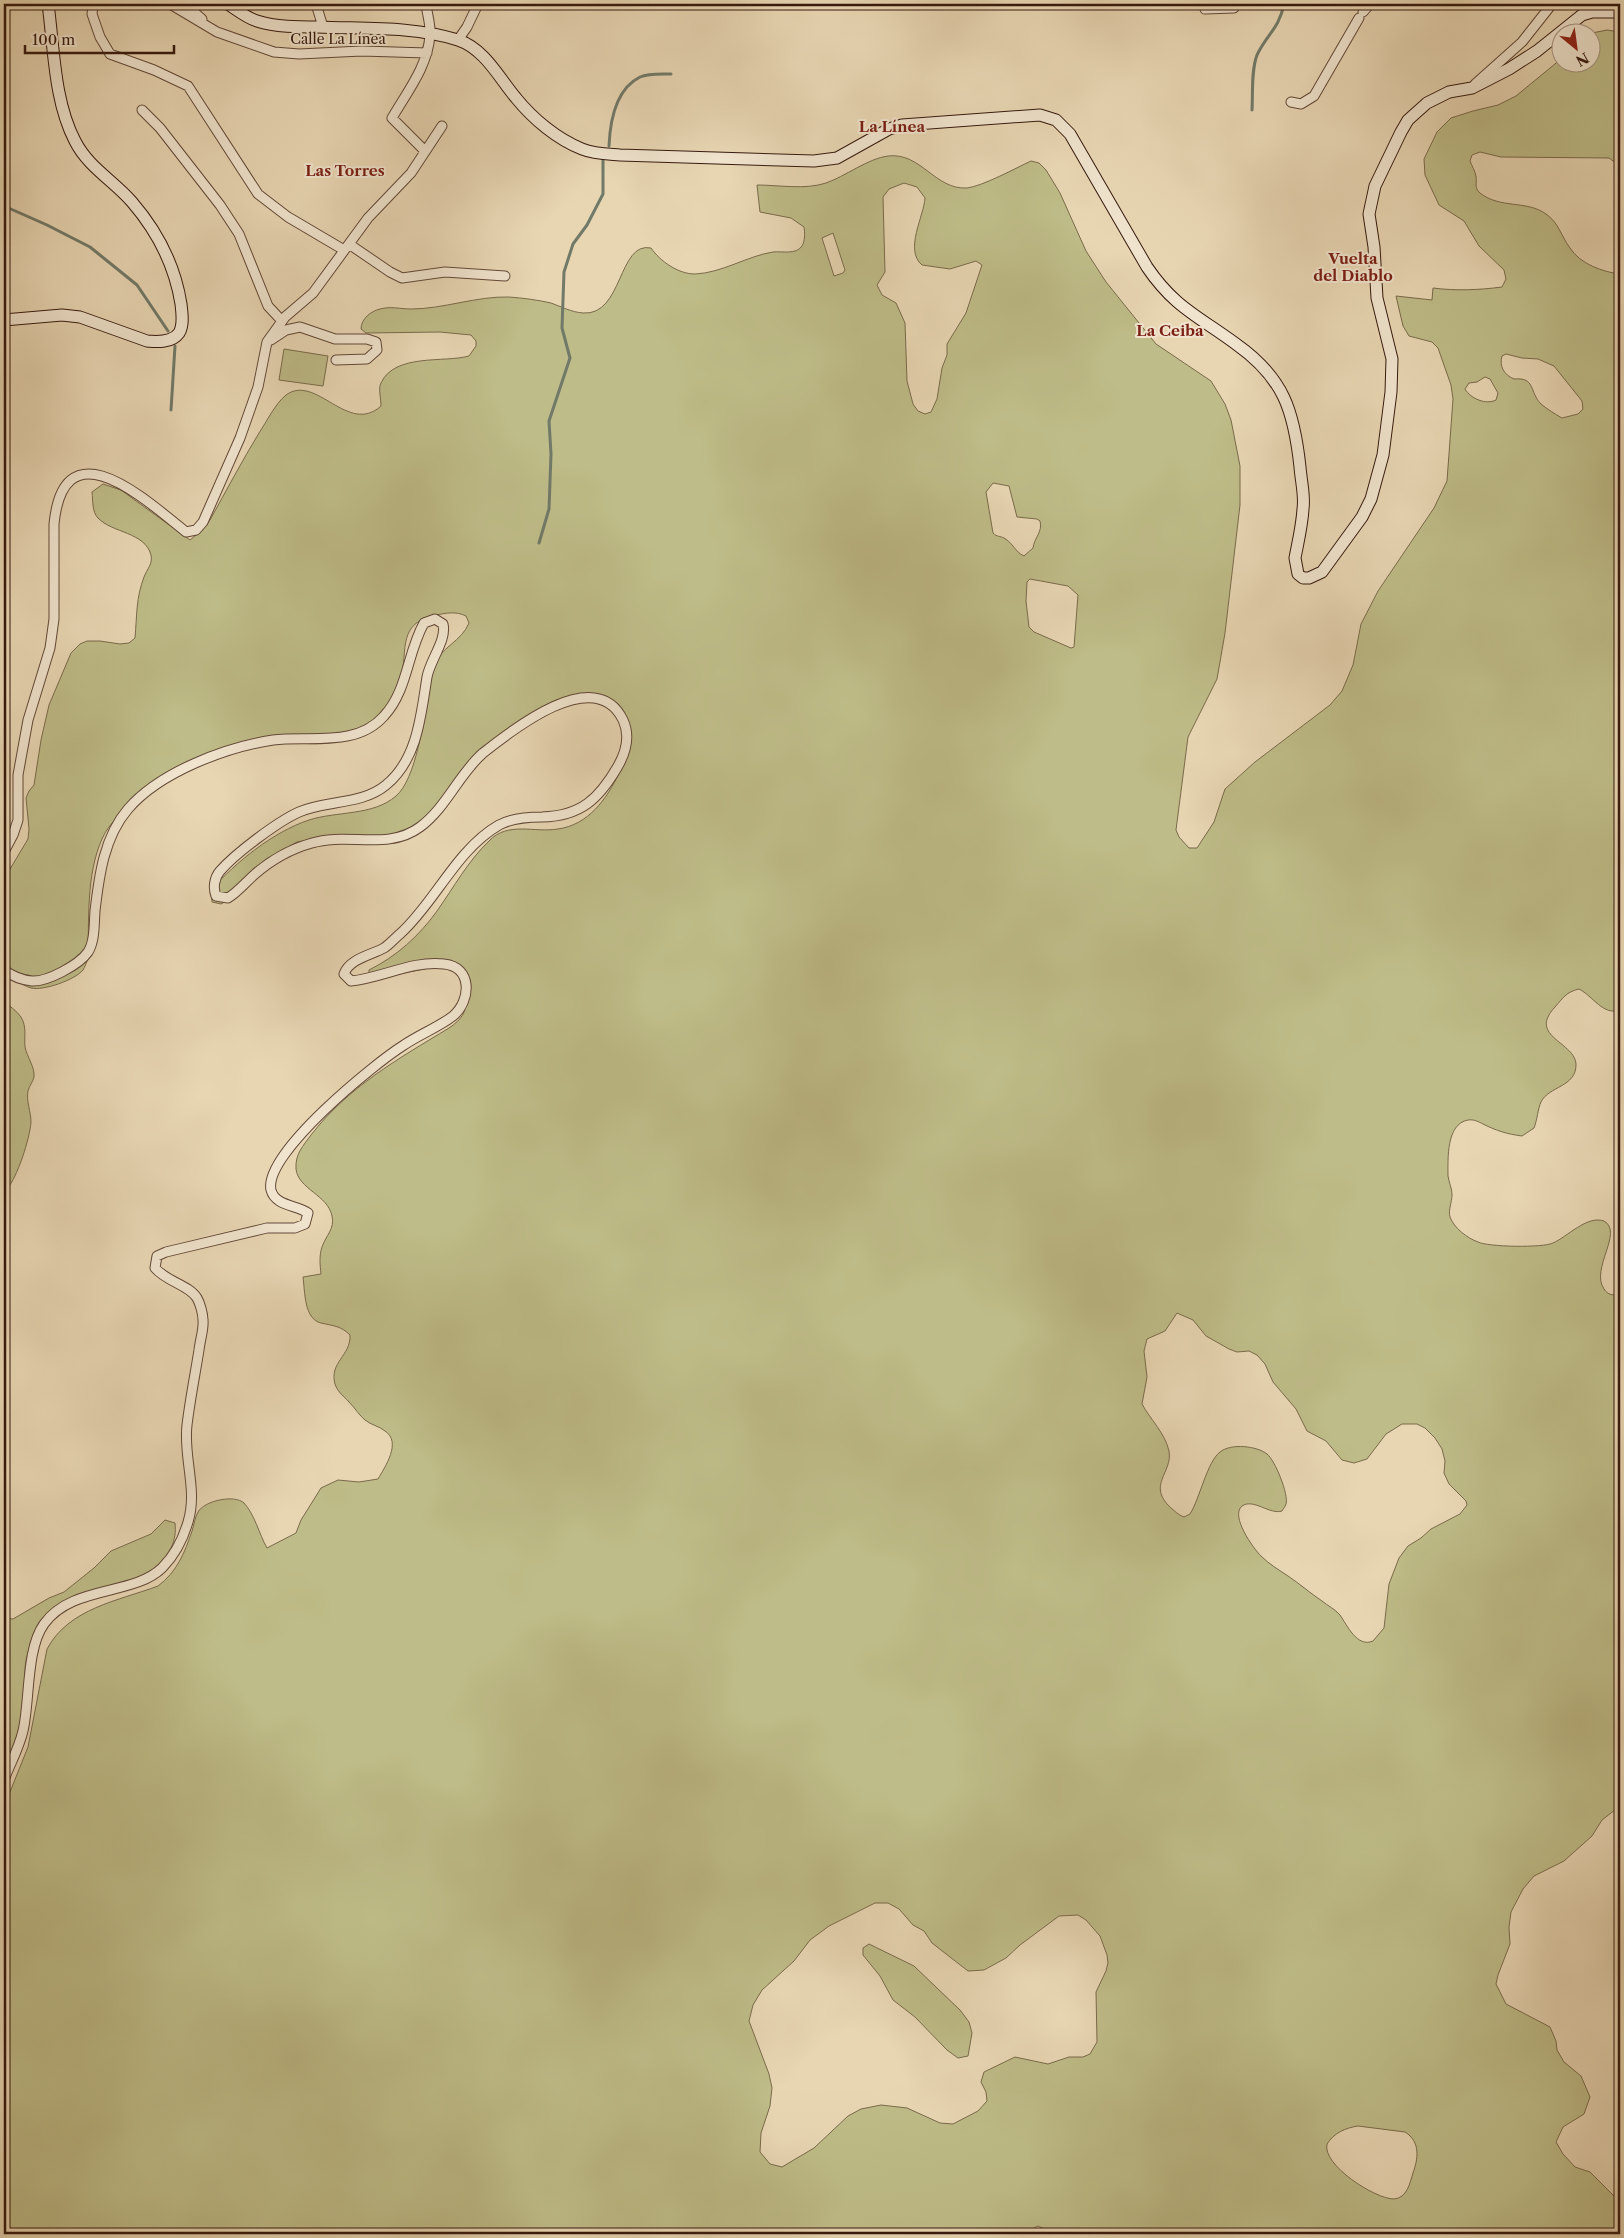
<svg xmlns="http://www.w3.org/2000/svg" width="1624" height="2238" font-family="'Libre Caslon Text',serif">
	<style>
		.green { fill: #bebc88; stroke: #7a6a4b; fill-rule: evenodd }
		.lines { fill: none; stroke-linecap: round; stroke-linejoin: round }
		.stream { stroke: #717a69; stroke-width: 3 }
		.minor-casing { stroke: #624837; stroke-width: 11 }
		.secondary-casing { stroke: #36190e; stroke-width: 13 }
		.minor { stroke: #f0e4ce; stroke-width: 9 }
		.secondary { stroke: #f0e4ce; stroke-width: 11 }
		.labels { text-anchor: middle; stroke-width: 4; stroke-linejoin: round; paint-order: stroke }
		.street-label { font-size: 14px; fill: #36190e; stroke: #f0e4ce }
		.neighbourhood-label { font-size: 15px; font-weight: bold; fill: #7a1f14; stroke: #f0e4ce }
	</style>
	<rect width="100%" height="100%" fill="#e8d6b3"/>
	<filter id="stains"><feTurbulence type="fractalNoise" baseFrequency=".004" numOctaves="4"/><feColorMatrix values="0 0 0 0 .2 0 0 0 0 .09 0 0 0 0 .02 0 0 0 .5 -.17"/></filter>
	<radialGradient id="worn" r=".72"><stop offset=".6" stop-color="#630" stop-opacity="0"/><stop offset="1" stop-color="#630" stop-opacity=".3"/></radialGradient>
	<path class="green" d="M1607,30L1620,32V166L1609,158L1501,157L1480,152L1472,155L1470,161C1472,166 1475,171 1476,176C1477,183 1474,188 1480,193C1500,209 1527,200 1546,214C1559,223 1561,236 1570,248C1580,264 1603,272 1620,274V1010C1603,1016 1593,996 1579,989C1566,992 1563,998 1555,1007C1527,1037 1576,1042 1576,1065C1576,1087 1549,1086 1541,1102C1538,1108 1537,1121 1534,1128L1522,1136C1507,1134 1497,1131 1483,1124C1479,1122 1474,1119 1468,1120C1446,1124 1448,1159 1448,1176C1449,1183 1452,1188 1452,1195C1452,1202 1448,1210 1450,1217C1454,1228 1467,1238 1478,1242C1488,1247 1543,1248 1553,1243C1567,1237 1587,1215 1604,1221C1624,1232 1590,1269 1604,1289C1608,1295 1613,1296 1620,1294V1806L1602,1820L1592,1836L1564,1861L1534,1876L1523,1889L1511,1912L1509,1927L1510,1944L1498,1975L1496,1984L1506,2004L1550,2027L1556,2041L1557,2050L1564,2062L1581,2076L1590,2097L1584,2114L1563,2127L1556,2142L1563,2154L1575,2167L1590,2172L1616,2198L1620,2205V2234H1055L1038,2226L1023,2234H4V1807L28,1747L47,1649C69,1608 118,1601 158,1586C177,1572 185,1552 192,1531C194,1525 195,1517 198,1512C204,1501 234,1494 244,1503C255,1515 259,1534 267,1548L296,1533L301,1520L321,1488L338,1480L359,1482L378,1479C385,1467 402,1442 385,1431C379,1426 371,1425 365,1420C359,1415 355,1408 349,1402C344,1396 338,1393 335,1384C329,1362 351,1356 350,1335C341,1326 334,1326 321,1323C304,1319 305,1292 303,1277L321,1274C320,1265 319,1256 322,1247C326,1235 335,1229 332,1216C328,1195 298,1189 296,1169C295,1154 303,1146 311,1135C348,1087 398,1059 449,1028C475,1011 465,995 458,970L439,966L389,976L369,975V970C397,956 419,936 437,911C454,887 468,861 489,841C508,821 534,833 558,829C588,825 607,799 619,773C622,766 627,756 626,748C626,736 620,722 618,711L575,695L556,700L508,728L492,743L424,825L406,839L395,843H378L318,838L297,842L271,857L230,899L221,904L212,902L211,890C236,862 273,832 309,820C337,811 373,816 396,796C416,779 424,719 428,693C430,684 430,674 433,666C440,648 462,641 469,623L466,616C456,611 447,613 436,615C397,623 408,649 401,679C398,690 394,702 390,713C371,724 352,740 329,743C310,746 289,740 269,744C245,747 221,753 199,763C169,778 115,808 102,839C86,875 89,921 88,959C86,963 85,967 83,970C75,980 43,991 31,988C21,985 12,977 4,971V879L28,839L29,829L26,798L29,791L34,785L41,740L49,705L71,653L80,644L87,641H100L120,644L129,643L135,638C137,615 136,598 144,577C147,569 153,564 151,555C145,532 112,533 98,518C92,512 93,501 92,492L103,484L121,490L190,540L201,531L210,520C226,491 242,461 259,433C267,421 275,404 286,395C316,373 348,436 381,406C381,399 378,388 381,383C395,353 444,363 469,356L476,346V341L471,335L440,332L366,333L361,329C361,319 371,311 380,309C391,306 400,309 411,309C443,309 477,296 509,297C523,298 538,300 551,303C562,307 571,312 583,313C623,316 618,241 651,248C660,261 678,274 695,274C722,273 747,256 773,252C782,251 796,255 802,246C805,241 805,233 804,227L791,218L760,212L757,185C779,185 805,190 826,183C844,177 869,158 888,156C921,152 935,190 967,188C983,186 1016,168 1031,161L1039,163L1046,170L1060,193L1086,251L1106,282L1156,344L1211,381L1225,404L1231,420L1240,466V505L1225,633L1217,679L1188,737L1176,830L1179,837L1189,848H1197L1214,822L1225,789L1255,762L1330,705L1342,691L1353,665L1361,624L1378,591L1434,508L1447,481L1453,399L1451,385L1438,348L1432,342L1409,336L1403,326L1396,296L1432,300L1433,288C1456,291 1479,290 1502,287L1506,279L1504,270L1479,246L1464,221L1439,205L1425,175L1424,159L1437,132L1451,118L1473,111L1498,105L1516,96L1561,59L1562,62H1592V33ZM904,183L917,187L925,198C924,216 904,250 922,265L950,269L976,261L982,265L966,313L947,344V355L942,368L937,399L931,412L925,414L918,411L913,404L907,381L905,323L896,303L882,295L877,285L885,272L883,197L889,189ZM833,233L845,270L843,273L834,276L822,238ZM1506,354L1522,358L1538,359L1554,366L1582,401L1583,409L1578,414L1562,418C1555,414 1547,409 1541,404C1529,392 1536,377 1514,379C1504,375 1499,366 1502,356ZM1485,377L1490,379L1498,393L1496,400C1486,405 1471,399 1465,389L1469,383L1477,382ZM993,483L1009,486L1017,517L1037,519L1040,521C1043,532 1034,538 1033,548L1024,556C1015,552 1013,543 1004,538C1000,536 997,537 993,533L986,492ZM1030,579L1068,586L1078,595L1074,647L1071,648L1034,632L1029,627L1026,601L1027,582ZM1177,1313L1193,1320L1206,1336L1229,1349L1237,1352L1249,1351L1257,1355L1265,1364L1273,1382L1296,1409L1307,1431L1326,1441L1342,1460L1354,1463L1367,1459L1386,1434L1402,1424H1417L1425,1428L1435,1438L1442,1449L1445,1461L1444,1473L1449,1484L1466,1501L1467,1505L1460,1514L1431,1529L1421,1538L1408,1546L1399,1558L1389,1584L1384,1628L1373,1641C1357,1648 1347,1625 1340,1615C1335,1609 1328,1606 1322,1601C1310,1593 1300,1584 1288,1576C1279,1570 1269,1564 1261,1556C1253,1548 1230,1516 1242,1506C1253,1498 1270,1515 1282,1511C1283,1509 1285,1507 1286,1504C1289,1495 1275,1460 1267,1454C1257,1446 1231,1443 1220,1452C1207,1462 1200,1498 1190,1514L1184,1517C1178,1515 1175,1511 1171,1508C1146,1485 1173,1473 1169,1451C1165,1433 1150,1419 1142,1404L1147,1377L1144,1351L1147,1339L1165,1331ZM875,1903H888L899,1909L913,1925L924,1931L932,1943L968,1971L984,1970L1006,1958L1020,1945L1059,1916L1078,1915L1086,1920L1100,1936L1107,1955L1108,1963L1106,1971L1096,1992L1097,2042L1090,2054L1083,2057H1069L1048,2064L1015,2057L984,2072L981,2082L986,2092L987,2101L978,2111L953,2124L940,2123L907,2108L881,2105L861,2109L848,2116L814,2148L782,2167L770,2164L760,2152L761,2133L770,2106L772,2088L769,2074L749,2021L753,2005L762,1990L794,1961L810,1940L829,1926ZM1358,2126L1405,2132C1421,2142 1418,2159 1413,2173C1410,2183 1407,2198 1394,2199C1375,2199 1322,2165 1327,2144C1334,2133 1345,2128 1358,2126Z
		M284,349L328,356L323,386L279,380Z
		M4,1001C9,1006 17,1011 21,1017C27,1027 24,1036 25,1047C27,1057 35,1067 34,1077C33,1082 29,1086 28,1091C26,1101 31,1112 31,1122C30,1138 17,1179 6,1190L4,1189Z
		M165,1520L175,1523C176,1532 175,1539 171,1548C150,1597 88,1583 55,1616C47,1623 36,1635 31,1645C22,1662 26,1684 24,1702C21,1728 13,1751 4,1775V1618L13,1619L49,1598L64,1592L94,1568L111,1551L151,1534Z
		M869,1944L914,1966L960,2010L969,2022L972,2033L968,2056L958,2058L947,2050L915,2017L893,2000L880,1976L863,1955V1948Z"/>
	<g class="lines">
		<path class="stream" d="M1252,110C1253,93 1251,71 1257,55C1267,34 1279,29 1284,4
			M609,146C610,122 616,89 640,77C649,73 662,74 671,74
			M4,206L47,225L90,247L137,285L168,331
			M171,410L175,346
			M539,543L549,509L551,454L549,421L570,358L562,328L564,272L573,244L587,225L603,194V160"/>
		<defs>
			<path id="minor" d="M96,4L93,6L92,14L100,37L110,54L154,70L188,86L258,194L288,217L344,250
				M170,4L217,32L274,52L299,54L362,51L427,53
				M185,4L202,19
				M316,4L323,27
				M1204,4L1205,9L1234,8
				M1363,12L1370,4
				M458,40L467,27L478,4
				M1475,84L1522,42L1552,4
				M1291,102L1301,104L1314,96L1359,18
				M142,110L160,128L220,205L239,234L268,306L282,321
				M425,151L392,118C407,92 428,66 430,35C431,25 427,14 426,4
				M349,244L390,272L402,278L445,272L505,276
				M271,340L286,330L300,327L335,339H367L376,342L377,350L367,359L336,360
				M4,852L13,835L18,820V775L28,720L50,648L54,619V524C64,423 147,501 186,532L196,530L203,522L240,438L258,387L267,342L285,317L313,293L368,218L411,173L442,126
				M4,970C12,976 21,980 32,981C47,982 79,965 88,952C95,941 94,924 95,911C99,876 104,837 128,809C160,772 226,747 273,740C309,735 356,748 384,716C408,690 407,653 424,623L435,619L443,624C447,640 430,660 427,677C421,714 418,759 386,785C362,805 327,800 299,812C277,822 236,853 220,871C214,878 213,888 216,896L228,898C238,892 245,883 254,875C271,860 290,849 312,843C347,832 388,851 420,827C446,808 459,774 483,753C512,730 596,663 623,720C630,735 626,752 618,766C599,799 581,816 542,817C527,817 512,818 499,825C456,850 436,901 401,933C395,938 390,944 384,948C371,955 349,959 344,974L351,981C382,978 413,960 444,964C473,967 471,1001 453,1016C439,1027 420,1034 404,1045C375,1063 263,1154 271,1190C275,1206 297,1205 308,1213L305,1224L295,1228H267L166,1252L157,1256L155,1268C167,1282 189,1285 197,1298C200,1303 203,1314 203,1320C204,1329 200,1340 199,1350C195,1375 190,1400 187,1425C183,1457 198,1490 188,1522C183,1539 174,1556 162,1568C133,1596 72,1585 44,1624C26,1649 30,1701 23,1731C19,1748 10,1764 4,1780"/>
			<path id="secondary" d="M228,4C237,10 247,18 257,21C276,27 298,27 318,27C364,29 413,26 458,40C485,49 499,78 516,98C533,119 557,139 582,149C594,154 607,154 620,155L814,161L837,158L889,129L902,125L1040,115L1056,120L1070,134L1147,267C1174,307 1198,316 1236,344C1284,378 1294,411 1300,467C1301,481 1305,496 1303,509C1302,526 1298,542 1295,558L1298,574L1303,578H1309L1322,572L1362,517L1371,499L1383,455L1391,392L1392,359L1377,298L1374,247L1369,214L1375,186L1401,132L1408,120L1427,103L1449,92L1472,88L1509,69L1537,51L1582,15L1592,12H1620
				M4,320L62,315L80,317L147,341C157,342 172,343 179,333C184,325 182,313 181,304C175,266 157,231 132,202C114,181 88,167 75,141C54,101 54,48 48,4"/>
		</defs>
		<use href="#minor" class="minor-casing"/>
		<use href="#secondary" class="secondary-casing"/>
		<use href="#minor" class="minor"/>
		<use href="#secondary" class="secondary"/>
	</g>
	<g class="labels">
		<g class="street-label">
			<text x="338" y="44">Calle La Línea</text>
		</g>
		<g class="neighbourhood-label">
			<text x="892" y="132">La Línea</text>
			<text x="345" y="176">Las Torres</text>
			<text x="1353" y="264">Vuelta<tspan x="1353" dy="17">del Diablo</tspan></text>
			<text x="1170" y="336">La Ceiba</text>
		</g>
	</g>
	<rect width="1624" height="2238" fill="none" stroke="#e8d6b3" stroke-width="20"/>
	<rect x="5" y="5" width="1614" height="2228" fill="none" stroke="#36190e" stroke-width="2.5"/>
	<rect x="10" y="10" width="1604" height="2218" fill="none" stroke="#36190e"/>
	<g transform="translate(1576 48) rotate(151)"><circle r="24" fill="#f0e4ce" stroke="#a69381"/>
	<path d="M0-4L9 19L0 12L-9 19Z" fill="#8f2418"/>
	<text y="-8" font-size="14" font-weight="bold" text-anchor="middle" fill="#36190e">N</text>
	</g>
	<path d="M25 45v8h149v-8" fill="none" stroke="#36190e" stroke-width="2.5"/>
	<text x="32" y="45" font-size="15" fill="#36190e" stroke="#f0e4ce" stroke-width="4" paint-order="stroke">100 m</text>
	<rect width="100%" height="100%" filter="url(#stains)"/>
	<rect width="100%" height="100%" fill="url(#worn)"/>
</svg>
